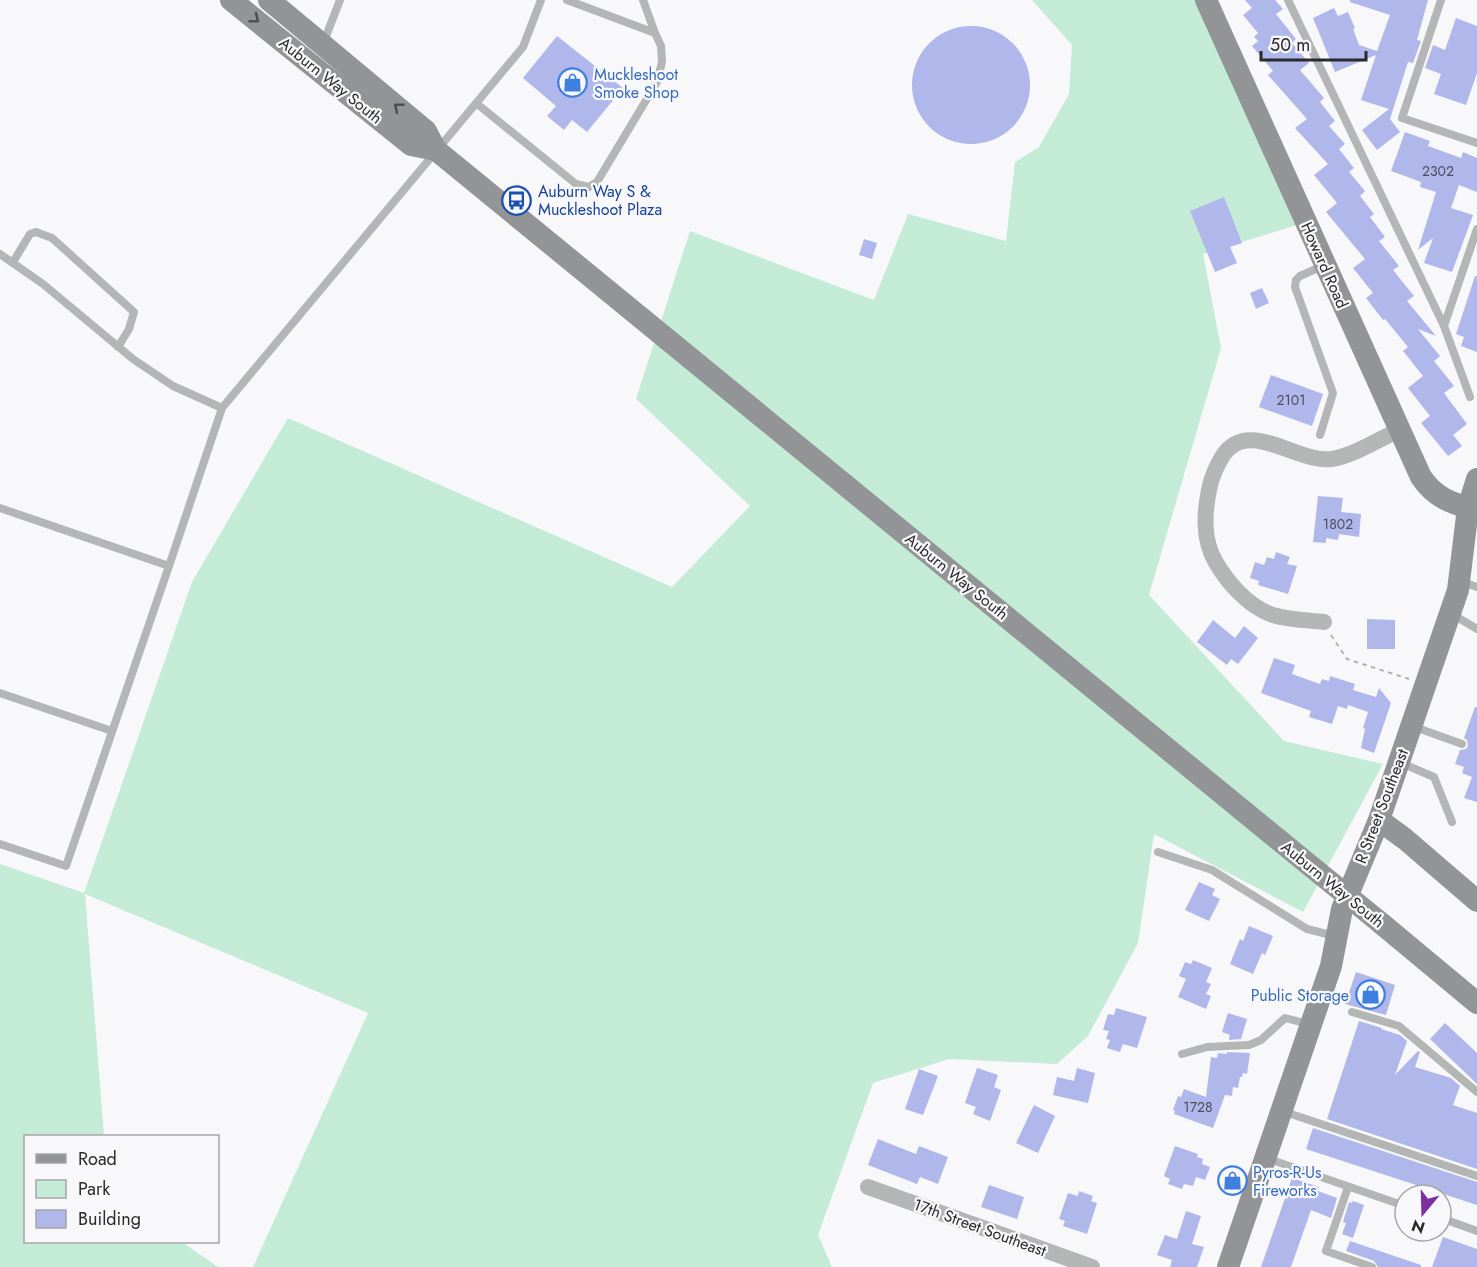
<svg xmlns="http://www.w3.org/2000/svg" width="1477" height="1267" font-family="Jost,sans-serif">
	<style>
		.green { fill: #c3ebd6 }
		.building { fill: #b0b7ea }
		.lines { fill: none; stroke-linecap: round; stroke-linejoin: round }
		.path { stroke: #b0b0b3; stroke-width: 2; stroke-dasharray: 4.5 4.5; stroke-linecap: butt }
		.lane { stroke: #b4b5b5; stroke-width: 8 }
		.street { stroke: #b4b5b5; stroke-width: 16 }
		.secondary { stroke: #929495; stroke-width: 22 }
		.secondary-bridge { stroke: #929495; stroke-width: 22 }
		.oneway { stroke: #4e4f50 }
		.labels { text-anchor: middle; stroke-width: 4.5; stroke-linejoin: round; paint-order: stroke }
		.number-label { font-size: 14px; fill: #4c4d5b }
		.shop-label { font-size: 16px; fill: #366cbe; stroke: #f8f8fb; text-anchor: start }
		.street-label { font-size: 16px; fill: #2a2a2b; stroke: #f8f8fb }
		.transit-label { font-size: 16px; fill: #164399; stroke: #f8f8fb; text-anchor: start }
	</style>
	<rect width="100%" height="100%" fill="#f8f8fb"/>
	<path class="green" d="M1032,0H1198L1297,225L1203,254L1221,348L1149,595L1284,741L1383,764L1303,912L1154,834L1138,943L1088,1036L1057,1064L949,1059L873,1083L818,1235L832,1267H253L368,1013L85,894L104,1136H26V1242H182L218,1267H0V864L84,893L192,582L288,418L672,587L750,506L636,399L690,231L874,300L908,214L1006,241L1015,162L1039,147L1069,94L1072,45Z"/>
	<path class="building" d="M1245,0H1275L1283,9L1276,14L1296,39L1292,43L1309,63L1300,70L1324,98L1320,102L1335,121L1329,126L1345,144L1339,149L1354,168L1349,172L1365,191L1360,196L1374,214L1370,217L1385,237L1379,241L1399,266L1393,270L1414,296L1407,301L1436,336L1418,329L1440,356L1434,361L1454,386L1444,393L1467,424L1453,435L1462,446L1448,456L1421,423L1430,416L1408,388L1423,376L1403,351L1408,347L1385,319L1383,320L1366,298L1373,293L1353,268L1365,259L1326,212L1337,203L1314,175L1328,164L1295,128L1307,119L1268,75L1273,71L1252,46L1258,41L1254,37L1258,33L1243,15L1252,8Z
		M1350,0H1428L1417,40L1421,41L1413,63L1408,62L1390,119L1400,132L1377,150L1362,130L1389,109L1361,100L1376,55L1335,72L1313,18L1334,8L1338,16L1348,12L1355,28L1353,29L1359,45L1377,51L1390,15L1350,2Z
		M1456,18L1477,26V73L1466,105L1434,94L1441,74L1425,68L1433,45L1445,50Z
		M912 85a59 59 0 1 1 118 0a59 59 0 1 1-118 0Z
		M557,36L623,88L587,132L572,120L564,130L547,116L556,106L523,78Z
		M1405,132L1430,141L1428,146L1461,158L1463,152L1477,158V192L1459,185L1451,208L1473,215L1452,272L1424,263L1433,238L1418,250L1436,192L1420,187L1421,182L1391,171Z
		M1224,197L1242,243L1230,247L1237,263L1215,272L1190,211Z
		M864,239L877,243L872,259L859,255Z
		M1475,276H1477V352L1461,346L1464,337L1456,334Z
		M1262,288L1269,303L1256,309L1250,293Z
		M1271,375L1323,394L1312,426L1259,407Z
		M1318,496L1343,498L1341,512L1361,514L1359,537L1339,534L1338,540L1326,538V543L1313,542Z
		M1276,552L1290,557L1287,564L1297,566L1288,594L1258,585L1259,581L1250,578L1255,562L1264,565L1267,557L1274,559Z
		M1367,619L1395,620V649H1367Z
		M1213,620L1235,638L1244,626L1258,638L1238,664L1231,659L1227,665L1197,642Z
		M1274,658L1295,665L1292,674L1320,684L1322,679L1329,681L1330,676L1355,684L1353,690L1376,697L1379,688L1391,703L1374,753L1361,748L1365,729L1363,728L1368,712L1348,705L1347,709L1338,706L1332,724L1309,717L1311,711L1261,693Z
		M1475,707H1477V802L1464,798L1472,777L1462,773L1464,767L1455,764L1460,750L1466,749L1468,746L1467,740L1464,738Z
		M1199,882L1215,889L1212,895L1220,899L1209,921L1185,910Z
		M1249,926L1273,936L1265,955L1262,953L1253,974L1230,964L1240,939L1243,941Z
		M1193,960L1212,968L1206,982L1211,984L1206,994L1211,996L1206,1009L1178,997L1186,979L1179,976L1185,962L1191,964Z
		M1356,972L1395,985L1386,1015L1345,1004Z
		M1116,1008L1147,1017L1137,1048L1123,1044L1120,1052L1107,1048L1110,1040L1106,1039L1109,1031L1103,1030L1108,1014L1114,1015Z
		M1228,1013L1247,1019L1241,1039L1229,1040L1230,1035L1222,1032Z
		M1359,1021L1382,1028L1381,1029L1400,1035L1407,1041L1395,1075L1418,1051L1420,1052L1415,1067L1451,1078L1460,1086L1453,1105L1477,1113V1169L1327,1119Z
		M1445,1023L1477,1053V1084L1430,1039Z
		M1227,1052L1250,1053L1247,1074L1243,1073L1242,1077H1240L1238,1088L1233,1087L1232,1096L1225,1095L1213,1128L1174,1114L1175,1111L1173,1110L1178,1096L1181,1097L1184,1089L1206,1097L1211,1057L1217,1058L1218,1053L1227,1054Z
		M977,1068L998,1075L994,1087L1001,1090L990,1121L973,1114L976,1107L965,1103Z
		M1077,1068L1095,1073L1088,1103L1053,1095L1057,1077L1074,1081Z
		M919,1069L938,1076L923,1115L905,1109Z
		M1034,1105L1055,1116L1038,1153L1016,1143Z
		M1313,1128L1477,1182V1205L1306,1149Z
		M878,1139L916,1154L919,1146L948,1157L938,1184L920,1177L917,1184L868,1165Z
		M1175,1146L1198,1154L1197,1157L1203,1159L1202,1164L1210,1167L1205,1180L1196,1177L1193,1186L1184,1184L1182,1189L1168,1184L1170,1179L1164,1176Z
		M1292,1178L1319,1187L1318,1191L1337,1198L1331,1218L1311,1210L1291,1267H1261Z
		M989,1185L1024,1197L1017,1219L981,1207Z
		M1079,1191L1093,1196L1091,1201L1097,1203L1087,1234L1063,1226L1065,1221L1059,1219L1068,1193L1078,1196Z
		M1353,1201L1364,1205L1353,1238L1342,1234L1346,1223L1343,1222L1349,1202L1352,1203Z
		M1186,1211L1201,1216L1192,1244L1204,1247L1197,1267H1170L1172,1260L1157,1255L1165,1235L1177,1239Z
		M1443,1237L1477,1249V1267H1432Z
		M1350,1241L1421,1265V1267H1378L1374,1261L1346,1251Z"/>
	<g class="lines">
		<path class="path" d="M1331,635L1347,659L1409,679"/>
		<path class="lane" d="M643,0L655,33
			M1288,0L1444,326L1470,397
			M1441,0L1402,118L1477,143
			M323,44L340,0
			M476,103L576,184L589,187L597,182L657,82L662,62L661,46L655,33L567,0
			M0,254L43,284L133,359L173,386L222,408L523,47L541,0
			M13,262L30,234L36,232L52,238L134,312L129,329L118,347
			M1444,326L1477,229
			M1320,435L1333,393L1295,287L1296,280L1300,276L1325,265
			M0,508L169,566L66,866L0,844
			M169,566L222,408
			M1459,581L1477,587
			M1452,614L1477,629
			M0,693L112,731
			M1412,726L1462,744
			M1399,762L1434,777L1452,822
			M1158,852L1212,870L1307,929L1335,936
			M1352,1012L1399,1026L1477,1092
			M1182,1054L1207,1047L1249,1045L1261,1040L1285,1018L1308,1024
			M1282,1111L1477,1176
			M1266,1158L1405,1206
			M1348,1187L1326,1251L1372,1267
			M1441,1218L1477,1231"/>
		<path class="street" d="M1324,622C1308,620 1286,620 1270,614C1247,605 1227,582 1215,561C1203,539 1204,515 1209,490C1211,479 1216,467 1222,457C1247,416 1298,464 1332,459C1354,455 1378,440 1399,430
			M868,1187L1092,1267"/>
		<path class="secondary" d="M231,0L411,145L436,150
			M269,0L426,131L436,150L1302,859
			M1206,0L1421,477C1436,499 1452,503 1477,511
			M1379,820L1405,839L1477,901
			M1382,924L1477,1003
			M1228,1267L1331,966L1342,909L1379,820L1458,590L1468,508L1477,479"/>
		<path class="secondary-bridge" d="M1302,859L1382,924"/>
	</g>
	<defs><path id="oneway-chevron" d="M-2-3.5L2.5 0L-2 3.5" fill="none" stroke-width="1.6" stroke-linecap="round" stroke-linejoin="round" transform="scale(1.5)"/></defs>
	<g class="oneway">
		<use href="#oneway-chevron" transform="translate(255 19) rotate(39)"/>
		<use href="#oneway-chevron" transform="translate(398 107) rotate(-141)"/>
	</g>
	<defs>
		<symbol id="shop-ring" viewBox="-11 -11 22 22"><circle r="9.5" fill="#f8f8fb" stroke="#3f7fe0" stroke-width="1.5"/><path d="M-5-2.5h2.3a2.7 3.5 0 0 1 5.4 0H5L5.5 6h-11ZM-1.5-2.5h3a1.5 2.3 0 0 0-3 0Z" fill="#3f7fe0"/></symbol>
		<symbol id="bus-ring" viewBox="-11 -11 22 22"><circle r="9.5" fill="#f8f8fb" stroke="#1a4fb4" stroke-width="1.5"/><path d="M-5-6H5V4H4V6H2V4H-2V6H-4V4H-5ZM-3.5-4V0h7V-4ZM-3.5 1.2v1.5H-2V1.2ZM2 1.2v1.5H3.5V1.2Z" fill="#1a4fb4"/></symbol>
	</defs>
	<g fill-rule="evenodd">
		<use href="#shop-ring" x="556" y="66" width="33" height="33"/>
		<use href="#bus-ring" x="500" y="184" width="33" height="33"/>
		<use href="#shop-ring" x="1354" y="978" width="33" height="33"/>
		<use href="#shop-ring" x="1216" y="1164" width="33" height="33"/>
	</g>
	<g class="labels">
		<g class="number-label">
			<text x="1438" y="176">2302</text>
			<text x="1291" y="405">2101</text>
			<text x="1338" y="529">1802</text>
			<text x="1198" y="1112">1728</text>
		</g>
		<g class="shop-label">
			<text x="594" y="80">Muckleshoot<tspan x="594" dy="18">Smoke Shop</tspan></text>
			<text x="1349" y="1001" text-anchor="end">Public Storage</text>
			<text x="1253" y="1178">Pyros-R-Us<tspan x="1253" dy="18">Fireworks</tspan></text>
		</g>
		<g class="street-label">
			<text transform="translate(331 80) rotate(39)" y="6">Auburn Way South</text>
			<text transform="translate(1325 265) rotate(66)" y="6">Howard Road</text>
			<text transform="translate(957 576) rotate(39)" y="6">Auburn Way South</text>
			<text transform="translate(1381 806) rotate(-69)" y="6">R Street Southeast</text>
			<text transform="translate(1333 884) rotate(39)" y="6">Auburn Way South</text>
			<text transform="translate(980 1227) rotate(20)" y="6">17th Street Southeast</text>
		</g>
		<g class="transit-label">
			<text x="538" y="197">Auburn Way S &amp;<tspan x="538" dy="18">Muckleshoot Plaza</tspan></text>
		</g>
	</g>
	<rect x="24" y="1135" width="195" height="108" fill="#f8f8fb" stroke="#a6a6a8" stroke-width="1.5"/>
	<rect x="36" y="1154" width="30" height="9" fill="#929495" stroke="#a6a6a8" stroke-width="1.5"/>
	<text x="78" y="1165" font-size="18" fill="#2a2a2b">Road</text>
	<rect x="36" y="1180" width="30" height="18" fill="#c3ebd6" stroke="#a6a6a8" stroke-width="1.5"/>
	<text x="78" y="1195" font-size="18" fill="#2a2a2b">Park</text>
	<rect x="36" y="1210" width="30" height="18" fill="#b0b7ea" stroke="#a6a6a8" stroke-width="1.5"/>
	<text x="78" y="1225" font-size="18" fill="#2a2a2b">Building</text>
	<g transform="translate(1423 1213) rotate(199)"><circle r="28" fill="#f8f8fb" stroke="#a6a6a8" stroke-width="1.5"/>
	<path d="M0-4.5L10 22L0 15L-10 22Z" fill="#7d2fa0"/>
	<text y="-9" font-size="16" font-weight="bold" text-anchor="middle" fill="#2a2a2b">N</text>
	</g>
	<path d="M1261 51v9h105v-9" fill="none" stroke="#2a2a2b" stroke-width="3"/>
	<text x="1270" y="51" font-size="18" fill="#2a2a2b" stroke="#f8f8fb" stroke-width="4.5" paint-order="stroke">50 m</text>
</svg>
